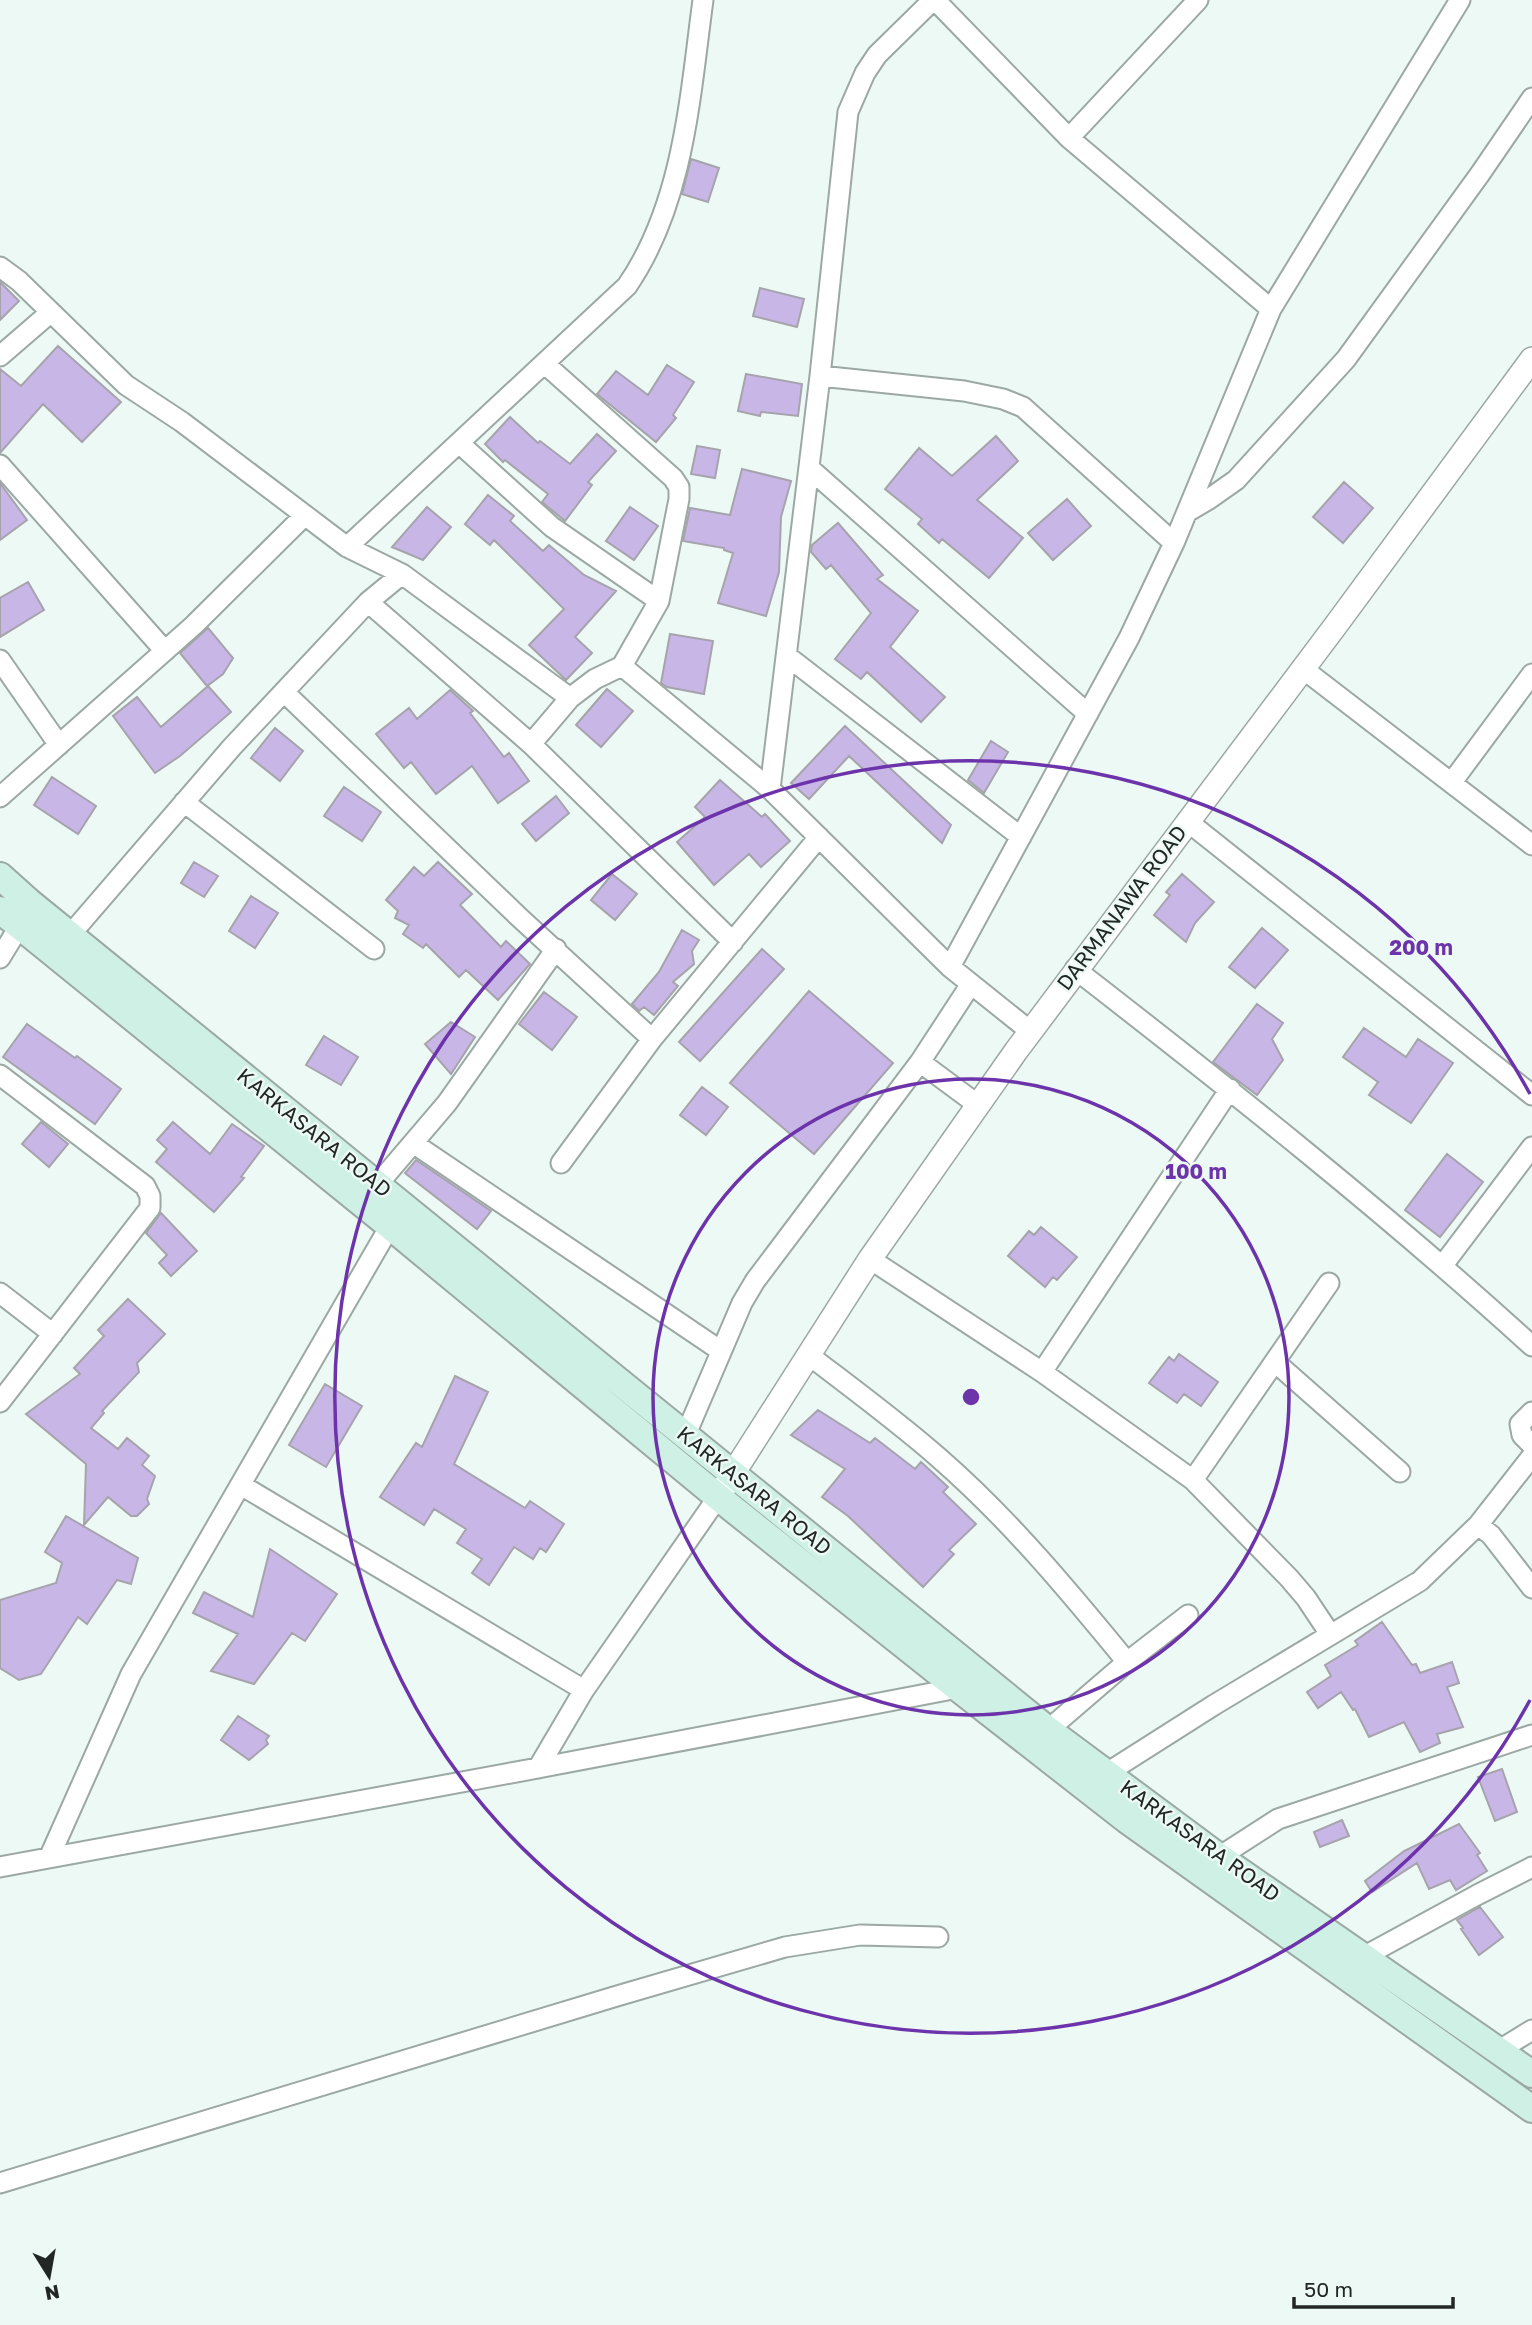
<svg xmlns="http://www.w3.org/2000/svg" width="1532" height="2325" font-family="'Golos Text',sans-serif">
	<style>
		.building { fill: #c8b7e6; stroke: #a6a3ad; stroke-width: 2 }
		.lines { fill: none; stroke-linecap: round; stroke-linejoin: round }
		.minor-casing { stroke: #9ca8a3; stroke-width: 23 }
		.tertiary-casing { stroke: #9ca8a3; stroke-width: 26 }
		.secondary-casing { stroke: #9ca8a3; stroke-width: 30 }
		.minor { stroke: #fff; stroke-width: 19 }
		.tertiary { stroke: #fff; stroke-width: 23 }
		.secondary { stroke: #cef0e5; stroke-width: 26 }
		.ring { fill: none; stroke: #6c33aa; stroke-width: 3.5 }
		.labels { text-anchor: middle; stroke-width: 5; stroke-linejoin: round; paint-order: stroke }
		.street-label { font-size: 21px; fill: #222725; stroke: #ecf9f4 }
		.centre { fill: #6c33aa; stroke: #ecf9f4; stroke-width: 3.5 }
		.ring-label { font-size: 21px; text-anchor: middle; font-weight: bold; fill: #6c33aa; stroke: #ecf9f4; stroke-width: 5; stroke-linejoin: round; paint-order: stroke }
	</style>
	<rect width="100%" height="100%" fill="#ecf9f4"/>
	<path class="building" d="M691,159L719,168L708,202L682,194Z
		M0,282L19,301L0,320Z
		M760,288L804,299L797,327L753,316Z
		M58,346L121,402L82,442L43,404L0,453V369L21,386Z
		M667,365L694,382L673,415L676,418L656,442L597,394L616,371L648,395Z
		M746,374L802,384L798,416L761,412L760,416L738,411Z
		M510,417L538,443L540,441L570,464L597,434L616,451L588,482L592,485L565,521L542,502L548,494L505,460L503,462L485,444Z
		M996,436L1018,461L977,500L1023,538L989,578L942,539L939,543L918,524L922,519L885,489L919,448L952,476Z
		M697,446L720,450L715,478L691,474Z
		M742,469L791,481L781,517L779,572L766,616L718,603L733,553L724,550V548L683,541L690,508L730,515Z
		M1344,482L1373,508L1343,543L1313,517Z
		M0,483L27,520L0,540Z
		M488,495L514,516L510,521L543,551L549,545L584,575L616,591L575,637L592,653L566,680L529,645L564,609L494,540L490,545L465,524Z
		M1067,499L1091,526L1053,560L1028,533Z
		M427,507L451,527L423,560L392,547Z
		M630,507L658,526L634,560L606,541Z
		M838,523L883,575L877,579L918,611L890,647L945,697L921,722L867,672L861,679L835,659L871,613L831,565L826,569L811,552L812,545Z
		M28,582L44,610L0,637V598Z
		M208,628L233,658L223,674L207,686L180,653Z
		M670,634L713,641L704,694L667,687L661,683Z
		M208,686L231,712L180,756L155,773L113,716L137,697L161,727Z
		M607,689L633,711L601,747L576,725Z
		M450,690L473,711L470,713L504,757L509,753L529,781L498,803L472,766L436,794L411,762L404,768L376,734L409,708L417,719Z
		M845,726L951,825L942,843L849,756L809,799L791,783Z
		M275,728L303,751L280,781L251,758Z
		M991,741L1008,752L984,793L968,780Z
		M52,777L96,806L78,834L34,805Z
		M720,780L762,817L765,814L790,841L761,867L749,854L714,885L677,842L705,817L695,807Z
		M344,787L381,812L362,841L324,816Z
		M556,796L569,813L536,841L522,824Z
		M194,862L218,876L204,897L181,883Z
		M438,862L472,894L460,905L501,947L506,941L530,964L498,1000L466,970L459,977L426,944L423,948L403,934L409,925L395,918L398,911L386,900L414,867L424,876Z
		M612,874L637,894L615,920L591,900Z
		M1182,874L1214,902L1195,923L1186,942L1154,915L1170,895L1166,892Z
		M251,896L278,913L255,948L229,931Z
		M1262,928L1288,950L1255,988L1229,967Z
		M682,930L699,940L692,951L694,964L673,982L678,986L654,1015L644,1007L639,1011L632,1004L659,972Z
		M762,949L784,969L700,1061L679,1042Z
		M809,991L893,1063L814,1154L730,1083Z
		M544,992L577,1017L552,1050L519,1024Z
		M1257,1004L1283,1023L1272,1039L1283,1060L1257,1095L1213,1062Z
		M451,1022L475,1037L451,1074L425,1044Z
		M27,1024L75,1058L77,1056L121,1089L95,1124L3,1057Z
		M1364,1028L1406,1057L1418,1039L1453,1063L1411,1123L1369,1095L1378,1082L1343,1057Z
		M324,1036L358,1057L341,1085L306,1065Z
		M702,1087L728,1107L706,1135L680,1115Z
		M41,1122L68,1144L49,1167L22,1144Z
		M173,1122L210,1154L232,1124L264,1146L241,1177L244,1178L214,1212L156,1162L167,1149L157,1140Z
		M1447,1154L1483,1182L1440,1237L1405,1210Z
		M416,1160L491,1211L477,1229L405,1173Z
		M161,1213L197,1251L171,1276L159,1263L167,1255L146,1233Z
		M1041,1227L1077,1257L1057,1280L1053,1277L1045,1287L1008,1256L1029,1231L1034,1235Z
		M128,1299L165,1334L137,1363L139,1372L102,1411L104,1413L91,1428L118,1449L127,1438L149,1456L142,1465L155,1476L147,1499L149,1504L137,1516H131L108,1497L84,1525L86,1464L26,1414L80,1374L74,1368L104,1336L98,1330Z
		M1179,1354L1218,1382L1201,1406L1184,1394L1177,1403L1149,1383L1169,1357L1174,1361Z
		M455,1376L488,1392L454,1464L525,1508L530,1501L564,1524L546,1552L540,1548L533,1559L514,1547L489,1585L472,1573L482,1559L457,1543L466,1529L434,1509L424,1525L380,1497L416,1443L422,1447Z
		M325,1384L362,1406L326,1467L289,1445Z
		M818,1410L870,1443L875,1438L915,1469L921,1462L948,1487L943,1492L976,1524L949,1550L954,1554L923,1587L848,1516L822,1497L845,1469L791,1435Z
		M66,1516L138,1558L131,1584L117,1580L87,1624L78,1617L41,1674L19,1680L0,1668V1600L56,1583L62,1563L45,1552Z
		M270,1549L337,1594L305,1641L292,1633L254,1684L211,1671L238,1634L193,1613L204,1592L253,1617Z
		M1382,1622L1412,1665L1416,1664L1420,1673L1452,1662L1459,1683L1447,1687L1463,1727L1437,1734L1440,1743L1420,1752L1404,1722L1369,1737L1355,1709L1353,1710L1341,1692L1318,1708L1307,1692L1331,1676L1325,1665L1358,1645L1355,1641Z
		M238,1716L269,1736L266,1740L268,1744L249,1760L221,1740Z
		M1502,1769L1517,1812L1495,1821L1478,1777Z
		M1342,1820L1349,1836L1320,1847L1314,1832Z
		M1459,1824L1480,1853L1477,1855L1487,1871L1456,1890L1450,1880L1429,1889L1417,1863L1372,1892L1365,1881L1404,1851Z
		M1480,1907L1503,1937L1479,1955L1461,1929L1463,1928L1457,1920Z"/>
	<g class="lines">
		<defs>
			<path id="minor" d="M935,0L1069,138L1271,309
				M1069,138L1198,0
				M0,267L19,281L126,385L182,422L347,547L402,574L570,698
				M0,356L51,312
				M820,376L964,391L1003,399L1023,407L1174,543
				M459,443L552,527L659,601
				M0,465L165,651
				M809,468L1088,714
				M1187,512L1209,499L1236,480L1346,359L1480,174L1532,98
				M347,547L627,286C684,203 690,96 703,0
				M368,602L531,744L733,942
				M787,656L1021,837
				M0,660L59,745
				M622,666L770,789L950,967L1030,1031
				M1302,668L1532,845
				M284,692L520,918L652,1039
				M531,744L570,698L595,679L622,666L659,601L679,499V487L673,478L545,364
				M1452,782L1532,674
				M770,789L820,376L848,112L865,73L877,55L933,0
				M0,797L194,625L305,515
				M184,802L374,949
				M1187,821L1532,1095
				M70,935L232,747L368,602L402,574
				M0,958L19,927
				M950,967L1129,638L1174,543L1271,309L1460,0
				M1075,969C1231,1090 1386,1213 1532,1346
				M920,1062L978,1105
				M0,1075L145,1186L150,1196V1208L0,1402
				M413,1143L721,1351
				M561,1163L652,1039L819,837
				M378,1184L447,1103L556,949
				M870,1259L1042,1372L1193,1480L1289,1578L1306,1598L1330,1634
				M1443,1265L1532,1147
				M0,1293L53,1334
				M810,1356C853,1389 898,1422 939,1458C1009,1519 1068,1590 1127,1662
				M1275,1362L1400,1472
				M1042,1372L1230,1089
				M1532,1412L1520,1424L1522,1435L1532,1445
				M686,1434L742,1303L755,1281L920,1062L971,984
				M1193,1480L1329,1283
				M241,1485L584,1690
				M1478,1525L1491,1535L1532,1588
				M1048,1730L1127,1662L1188,1615
				M538,1768L584,1690L718,1497
				M1107,1773L1214,1705L1420,1581L1478,1525L1532,1456
				M1219,1857L1278,1819L1532,1735
				M49,1858L131,1674L390,1226
				M0,1867L538,1768L958,1688
				M1363,1957L1477,1895L1532,1867
				M1498,2051L1532,2030
				M0,2183L617,1996L785,1947L860,1935L938,1937"/>
			<path id="tertiary" d="M718,1497L870,1259L1016,1051L1336,625L1532,359"/>
			<path id="secondary" d="M0,876L29,902L1048,1730L1219,1857L1532,2074
				M0,910L390,1226L718,1497L958,1688L1127,1820L1532,2109"/>
		</defs>
		<use href="#minor" class="minor-casing"/>
		<use href="#tertiary" class="tertiary-casing"/>
		<use href="#secondary" class="secondary-casing"/>
		<use href="#minor" class="minor"/>
		<use href="#tertiary" class="tertiary"/>
		<use href="#secondary" class="secondary"/>
	</g>
	<g class="ring">
		<circle cx="971" cy="1397" r="318"/>
		<path d="M1530 1700A636 636 0 1 1 1530 1094"/>
	</g>
	<g class="labels">
		<g class="street-label">
			<text transform="translate(1122 908) rotate(-53)" y="7">DARMANAWA ROAD</text>
			<text transform="translate(314 1133) rotate(39)" y="7">KARKASARA ROAD</text>
			<text transform="translate(754 1491) rotate(39)" y="7">KARKASARA ROAD</text>
			<text transform="translate(1200 1841) rotate(36)" y="7">KARKASARA ROAD</text>
		</g>
	</g>
	<circle cx="971" cy="1397" r="10" class="centre"/>
	<g class="ring-label">
		<text x="1421" y="955">200 m</text>
		<text x="1196" y="1179">100 m</text>
	</g>
	<g transform="translate(49 2276) rotate(169)" stroke="#ecf9f4" stroke-width="5" paint-order="stroke">
	<path d="M0-5L12 26L0 18L-12 26Z" fill="#222725"/>
	<text y="-10" font-size="19" font-weight="bold" text-anchor="middle" fill="#222725">N</text>
	</g>
	<path d="M1294 2297v10h159v-10" fill="none" stroke="#222725" stroke-width="3.5"/>
	<text x="1304" y="2297" font-size="21" fill="#222725" stroke="#ecf9f4" stroke-width="5" paint-order="stroke">50 m</text>
</svg>
